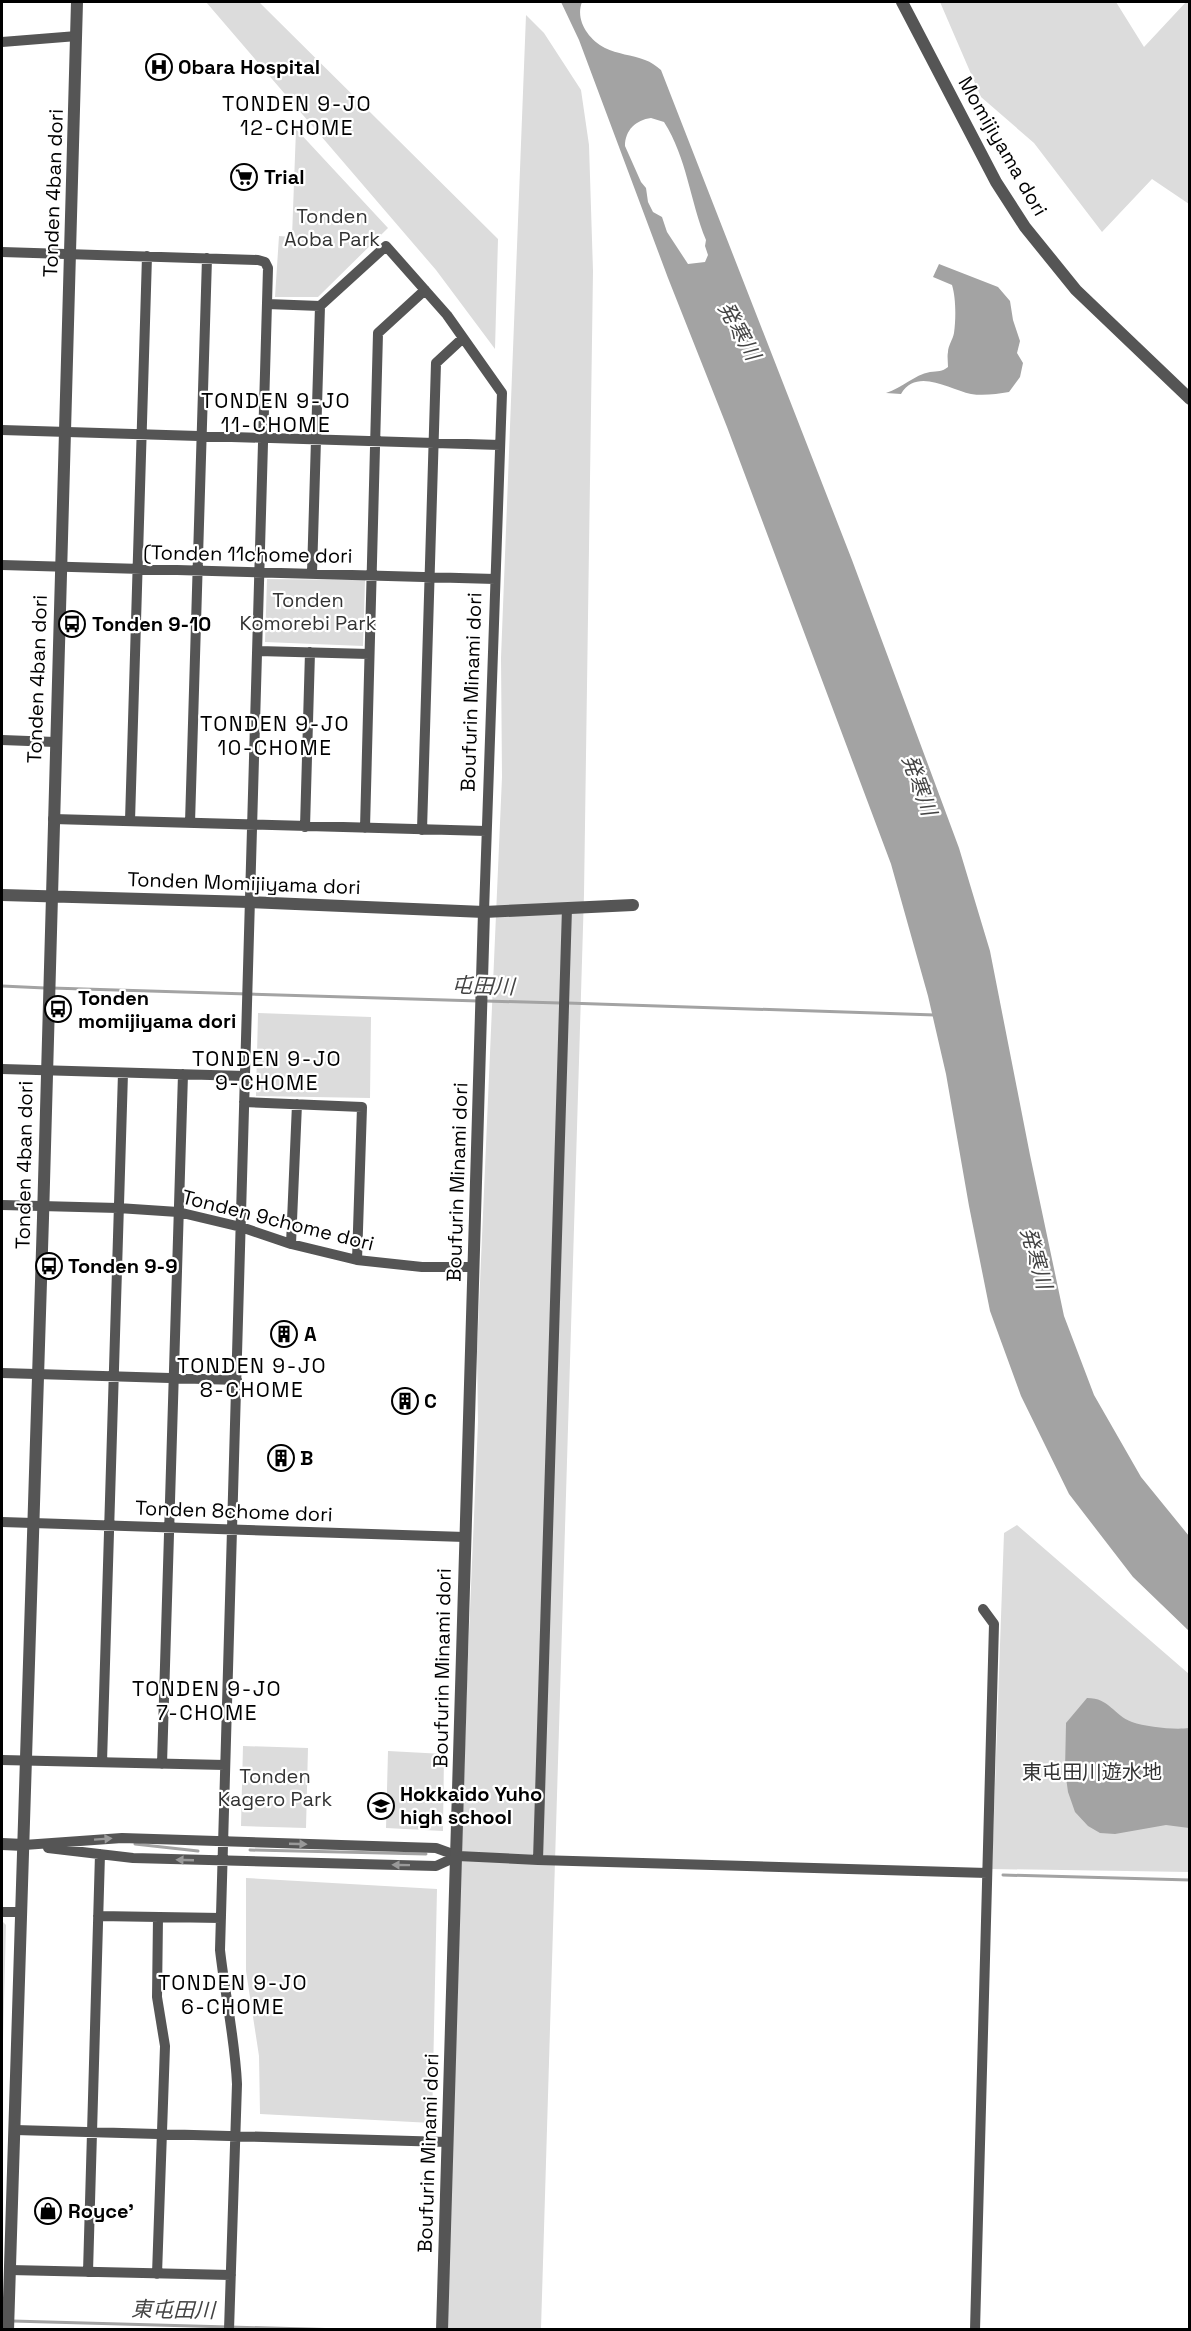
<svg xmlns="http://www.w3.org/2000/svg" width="1191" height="2331" font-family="'Space Grotesk','Noto Sans JP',sans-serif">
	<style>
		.green { fill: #dcdcdc }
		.water { fill: #a3a3a3; fill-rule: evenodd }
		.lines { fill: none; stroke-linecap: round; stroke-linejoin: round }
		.stream { stroke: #a3a3a3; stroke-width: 3 }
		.minor { stroke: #555; stroke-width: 10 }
		.tertiary { stroke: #555; stroke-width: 12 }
		.oneway { fill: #999 }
		.labels { text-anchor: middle; stroke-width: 4.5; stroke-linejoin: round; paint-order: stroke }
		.poi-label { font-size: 20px; font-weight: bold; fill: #000; stroke: #fff; text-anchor: start }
		.street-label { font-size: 20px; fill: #000; stroke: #fff }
		.park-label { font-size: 20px; fill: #333; stroke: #fff }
		.neighbourhood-label { font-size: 21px; letter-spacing: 1.5px; fill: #000; stroke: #fff }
		.water-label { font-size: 21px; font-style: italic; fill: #444; stroke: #fff }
	</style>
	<rect width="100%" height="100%" fill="#fff"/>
	<path class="green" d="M206,2H259L498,239L495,349L436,270Z
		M940,2H1116L1144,47L1186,2H1189V204L1152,179L1102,232L1034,143L981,97Z
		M526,15L544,33L581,90L589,145L593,271L584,894L541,2329L447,2330L467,1680L478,1422L477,1352L502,777L501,658Z
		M296,129L388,228L318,297H275L279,236L292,237Z
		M267,579L365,580L363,646L265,642Z
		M258,1013L371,1017L370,1098L256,1096Z
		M1017,1525L1189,1674V1872L992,1869L1004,1533Z
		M243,1746L308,1748L306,1828L241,1826Z
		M388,1751L444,1754L443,1831L386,1828Z
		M246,1878L437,1889L432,2123L260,2114L259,2056L246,1971Z
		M2,1921L6,1925L2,2080Z"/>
	<path class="water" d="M561,2H582C575,20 588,39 605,48C617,54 632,55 645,60C651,62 656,66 661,70L852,560L959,848L990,951L1030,1155L1064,1316L1094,1395L1141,1477L1189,1536V1631L1133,1577L1069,1494L1021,1396L990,1311L969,1206L946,1074L928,996L891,864L727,427L668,278L579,40ZM651,118L664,122C687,158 690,201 706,240L705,246L708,255L705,262L688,264L667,232L662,217L653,212L648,202L646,188L641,182L625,146C625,130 636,120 651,118Z
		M939,264L998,287L1010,301L1013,320L1020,341L1017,353L1023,363L1020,377L1009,392C997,394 983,396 971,394C950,390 917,367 901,394L886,393C902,388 914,375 930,372C938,371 942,372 948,367C948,362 947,356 948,352C948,346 953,339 954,333C956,319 956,298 952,285L933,277Z
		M1087,1698C1110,1698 1113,1715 1132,1722C1146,1727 1175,1730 1189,1728V1828L1166,1825L1115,1834L1100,1833L1088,1826L1075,1812L1068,1792L1065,1770L1066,1723Z"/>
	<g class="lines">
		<path class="stream" d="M2,986L45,988
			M51,988L479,1001
			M486,1001L560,1003
			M567,1003L935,1015
			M135,1844L198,1851
			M250,1850L426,1854
			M1003,1875L1190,1880
			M12,2321L343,2330"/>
		<path class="minor" d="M2,42L77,36
			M2,252L258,260L265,262L268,268L220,1950C225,1995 235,2039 237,2084L229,2330
			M267,304L320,306L386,246L447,315L502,393L484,912
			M2,430L500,445
			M2,565L495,579
			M312,573L320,306
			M258,651L369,654
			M2,740L55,742
			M53,819L486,831
			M130,821L147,256
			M190,823L207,258
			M305,827L310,652
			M365,828L378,333L425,290
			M422,830L436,363L463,338
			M567,908L538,1860L987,1873
			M2,1069L245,1076
			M244,1102L362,1107L357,1260
			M2,1205L118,1208L178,1212L241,1227L291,1244L357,1260L422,1267H474
			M291,1244L297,1104
			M2,1373L237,1380
			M2,1522L465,1537
			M2,1760L225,1765
			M102,1762L123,1073
			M162,1764L183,1074
			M24,1845L122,1838L436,1848L458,1856L538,1860
			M48,1848L133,1858L436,1866L458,1856
			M2,1912H22
			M98,1916L221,1918
			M15,2130L448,2142
			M10,2270L231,2275
			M88,2272L100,1854
			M157,2274L165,2046L157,1997L158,1917
			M975,2330L994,1624L983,1609"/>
		<path class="tertiary" d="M902,2L996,182L1025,227L1076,290L1190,399
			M2,895L250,902L484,912L633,905
			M2,1844L24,1845
			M8,2330L43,1218L77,2
			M442,2330L484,912"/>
	</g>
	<defs><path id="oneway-solid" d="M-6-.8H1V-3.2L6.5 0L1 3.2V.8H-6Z" transform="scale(1.5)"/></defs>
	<g class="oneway">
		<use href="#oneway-solid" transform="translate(103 1839) rotate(-4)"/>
		<use href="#oneway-solid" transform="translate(298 1844) rotate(2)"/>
		<use href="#oneway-solid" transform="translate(185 1860) rotate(-178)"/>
		<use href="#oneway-solid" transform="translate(401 1865) rotate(-179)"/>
	</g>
	<defs>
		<symbol id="hospital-ring" viewBox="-11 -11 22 22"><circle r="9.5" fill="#fff" stroke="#000" stroke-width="1.5"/><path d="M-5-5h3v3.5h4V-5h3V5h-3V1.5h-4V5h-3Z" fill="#000"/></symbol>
		<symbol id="supermarket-ring" viewBox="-11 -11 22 22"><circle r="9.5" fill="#fff" stroke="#000" stroke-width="1.5"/><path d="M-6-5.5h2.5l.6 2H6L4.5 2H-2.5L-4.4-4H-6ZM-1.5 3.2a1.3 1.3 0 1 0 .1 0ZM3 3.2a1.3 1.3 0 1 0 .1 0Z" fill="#000"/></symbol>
		<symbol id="bus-ring" viewBox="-11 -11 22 22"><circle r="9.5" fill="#fff" stroke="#000" stroke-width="1.5"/><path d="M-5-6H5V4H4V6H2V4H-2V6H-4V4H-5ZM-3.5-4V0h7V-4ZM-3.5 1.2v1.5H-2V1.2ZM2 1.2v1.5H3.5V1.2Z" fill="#000"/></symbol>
		<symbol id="building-ring" viewBox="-11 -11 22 22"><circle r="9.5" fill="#fff" stroke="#000" stroke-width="1.5"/><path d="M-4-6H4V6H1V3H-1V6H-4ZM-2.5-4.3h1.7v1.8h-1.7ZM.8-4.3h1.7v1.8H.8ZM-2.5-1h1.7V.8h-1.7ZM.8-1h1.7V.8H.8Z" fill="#000"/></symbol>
		<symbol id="school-ring" viewBox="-11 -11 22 22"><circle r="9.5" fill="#fff" stroke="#000" stroke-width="1.5"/><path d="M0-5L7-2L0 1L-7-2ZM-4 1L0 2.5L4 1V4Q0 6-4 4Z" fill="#000"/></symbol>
		<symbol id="shop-ring" viewBox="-11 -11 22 22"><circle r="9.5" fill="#fff" stroke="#000" stroke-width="1.5"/><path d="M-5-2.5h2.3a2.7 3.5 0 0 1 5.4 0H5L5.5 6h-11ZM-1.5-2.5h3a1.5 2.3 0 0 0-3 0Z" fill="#000"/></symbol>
	</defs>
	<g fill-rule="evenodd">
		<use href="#hospital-ring" x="144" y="52" width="30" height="30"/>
		<use href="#supermarket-ring" x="229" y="162" width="30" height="30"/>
		<use href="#bus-ring" x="57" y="609" width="30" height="30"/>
		<use href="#bus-ring" x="43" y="994" width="30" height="30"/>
		<use href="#bus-ring" x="34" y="1251" width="30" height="30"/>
		<use href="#building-ring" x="269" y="1319" width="30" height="30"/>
		<use href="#building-ring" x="390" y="1386" width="30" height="30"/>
		<use href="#building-ring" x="266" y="1443" width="30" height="30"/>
		<use href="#school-ring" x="366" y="1791" width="30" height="30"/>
		<use href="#shop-ring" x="33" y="2196" width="30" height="30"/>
	</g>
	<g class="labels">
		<g class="poi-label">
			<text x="178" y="74">Obara Hospital</text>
			<text x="264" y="184">Trial</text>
			<text x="92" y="631">Tonden 9-10</text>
			<text x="78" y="1005">Tonden<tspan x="78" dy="23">momijiyama dori</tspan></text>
			<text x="68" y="1273">Tonden 9-9</text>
			<text x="304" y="1341">A</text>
			<text x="424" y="1408">C</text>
			<text x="300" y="1465">B</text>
			<text x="400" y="1801">Hokkaido Yuho<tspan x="400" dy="23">high school</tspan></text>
			<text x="68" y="2218">Royce'</text>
		</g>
		<g class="street-label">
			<text transform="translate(1003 146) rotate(60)" y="7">Momijiyama dori</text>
			<text transform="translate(53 193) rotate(-88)" y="7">Tonden 4ban dori</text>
			<text transform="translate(248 554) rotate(1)" y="7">(Tonden 11chome dori</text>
			<text transform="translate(37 679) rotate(-88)" y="7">Tonden 4ban dori</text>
			<text transform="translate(471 692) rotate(-88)" y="7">Boufurin Minami dori</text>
			<text transform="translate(244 883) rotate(2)" y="7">Tonden Momijiyama dori</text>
			<text transform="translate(24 1165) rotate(-89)" y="7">Tonden 4ban dori</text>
			<text transform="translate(457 1182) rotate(-88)" y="7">Boufurin Minami dori</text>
			<text transform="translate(278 1220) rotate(14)" y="7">Tonden 9chome dori</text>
			<text transform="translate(234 1511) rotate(2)" y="7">Tonden 8chome dori</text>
			<text transform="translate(442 1668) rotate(-89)" y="7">Boufurin Minami dori</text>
			<text transform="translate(428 2153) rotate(-88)" y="7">Boufurin Minami dori</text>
		</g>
		<g class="park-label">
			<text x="332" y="223">Tonden<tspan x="332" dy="23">Aoba Park</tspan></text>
			<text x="308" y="607">Tonden<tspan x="308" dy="23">Komorebi Park</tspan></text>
			<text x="1092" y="1779">東屯田川遊水地</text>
			<text x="275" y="1783">Tonden<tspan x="275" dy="23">Kagero Park</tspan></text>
		</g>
		<g class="neighbourhood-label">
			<text x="297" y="111">TONDEN 9-JO<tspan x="297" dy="24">12-CHOME</tspan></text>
			<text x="276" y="408">TONDEN 9-JO<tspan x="276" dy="24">11-CHOME</tspan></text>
			<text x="275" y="731">TONDEN 9-JO<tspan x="275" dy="24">10-CHOME</tspan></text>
			<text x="267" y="1066">TONDEN 9-JO<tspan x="267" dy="24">9-CHOME</tspan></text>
			<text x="252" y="1373">TONDEN 9-JO<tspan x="252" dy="24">8-CHOME</tspan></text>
			<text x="207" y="1696">TONDEN 9-JO<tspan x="207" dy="24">7-CHOME</tspan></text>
			<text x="233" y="1990">TONDEN 9-JO<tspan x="233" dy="24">6-CHOME</tspan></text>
		</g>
		<g class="water-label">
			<text transform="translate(739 331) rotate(61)" y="7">発寒川</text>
			<text transform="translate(919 785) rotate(70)" y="7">発寒川</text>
			<text transform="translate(483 986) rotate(2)" y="7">屯田川</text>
			<text transform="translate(1036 1258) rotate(74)" y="7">発寒川</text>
			<text transform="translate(173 2310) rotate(1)" y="7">東屯田川</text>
		</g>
	</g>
	<rect width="1191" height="2331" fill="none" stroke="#000000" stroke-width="6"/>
</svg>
